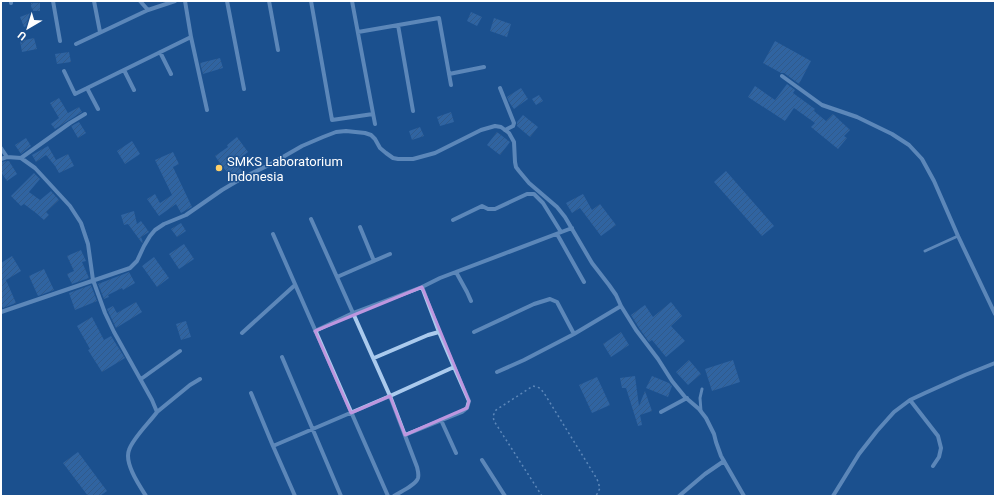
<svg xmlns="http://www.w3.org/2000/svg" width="996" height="497" font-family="Roboto,sans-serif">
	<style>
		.building { fill: url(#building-hatch) }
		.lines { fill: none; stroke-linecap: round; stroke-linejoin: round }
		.path { stroke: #aacaed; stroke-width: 1.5; stroke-dasharray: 2 3; stroke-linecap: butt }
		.service { stroke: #aacaed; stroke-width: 3 }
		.minor { stroke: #aacaed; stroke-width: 4 }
		.marked { fill: none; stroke: #bd96df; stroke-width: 3; stroke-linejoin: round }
		.poi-dot { fill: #fed068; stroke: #1c508e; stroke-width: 1.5 }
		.labels { text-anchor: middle; stroke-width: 3; stroke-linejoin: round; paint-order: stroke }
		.poi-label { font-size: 13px; fill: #fff; stroke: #1c508e; text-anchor: start }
	</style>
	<defs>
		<pattern id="building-hatch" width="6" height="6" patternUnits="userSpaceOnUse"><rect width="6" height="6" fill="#497cb8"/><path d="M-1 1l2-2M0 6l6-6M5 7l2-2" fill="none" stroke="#4a6687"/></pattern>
	</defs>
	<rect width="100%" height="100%" fill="#1c508e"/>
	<path class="building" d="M31,3H40V11H31Z
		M33,12L37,23L24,27L20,17Z
		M471,12L482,17L477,26L467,21Z
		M494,18L511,24L507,37L490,31Z
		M34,38L37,49L22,52L20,41Z
		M775,41L811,61L799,84L784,73H781L763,63Z
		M69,52L71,62L57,64L55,54Z
		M220,58L223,68L203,74L200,63Z
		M787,84L795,90L793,93L815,109L814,111L826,121L833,114L850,130L844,136L847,138L838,149L811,127L815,123L794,108L785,121L748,97L755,86L775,100Z
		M521,88L528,99L514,109L509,102L507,97Z
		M539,95L543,101L536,105L532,99Z
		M59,98L68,113L79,107L82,112L55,129L51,124L59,118L50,103Z
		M451,112L454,122L440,126L437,117Z
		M523,115L538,127L530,137L517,126V122Z
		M79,122L86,133L78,138L71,126Z
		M420,127L424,136L412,140L409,131Z
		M497,132L510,142L500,155L487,145Z
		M237,137L248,152L235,162L243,172L233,179L222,166L215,156L228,147L227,145Z
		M26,138L31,146L21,154L15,145Z
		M132,141L140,154L125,164L117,151Z
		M48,146L56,160L68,154L74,166L59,173L55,166L46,155L36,162L32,155Z
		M173,152L179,164L173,167L192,207L181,213L176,204L159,216L147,199L155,194L160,203L172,195L155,160Z
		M7,161H9L17,174L7,181L1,172V162Z
		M726,171L774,226L762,236L714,182Z
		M34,173L40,179L29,192L40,200L51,191L59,200L46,212L49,215L44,220L36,213L24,204L21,206L11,196Z
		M583,194L592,210L600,204L616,225L601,236L580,208L572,213L566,203Z
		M134,211L137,224L141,221L149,232L141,237L143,242L142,243L128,224L124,225L121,215Z
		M181,223L186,231L177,237L171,229Z
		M184,244L194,259L179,269L169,254Z
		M81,250L86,261L82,262L89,278L72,284L67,274L74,271L67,256Z
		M12,256L21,271L6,280L16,303L3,308L1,304V263Z
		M154,257L169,278L157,287L142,266Z
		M44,269L54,290L38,296L29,276Z
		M129,272L135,283L123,290L122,288L108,295L109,297L104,299L98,284Z
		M91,285L97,301L75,310L69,293Z
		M136,302L142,312L116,328L107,309L113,306L117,313Z
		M671,302L682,316L671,326L685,341L666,357L652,340L649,342L639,328L631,315L645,305L653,317Z
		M92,317L104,340L111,336L125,358L102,372L88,350L90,349L77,326Z
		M186,321L191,337L181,340L176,324Z
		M621,332L629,345L611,357L603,344Z
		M689,360L701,374L688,385L676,372Z
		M733,360L740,382L712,391L705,369Z
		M635,376L639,406L645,391L652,411L640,415L642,425L638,426L626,388H622L620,378Z
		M652,376L669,383L672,386L668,397L646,388Z
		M597,377L610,405L592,413L579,385Z
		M78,452L107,491L100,496H88L63,463Z"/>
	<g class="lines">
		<path class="path" d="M542,496L494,421L493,416L496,410L533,386L540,388L544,393L597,479L600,488L596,496"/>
		<path class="service" d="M925,251L958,236
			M701,411L700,398L702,389"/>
		<path class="minor" d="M11,1V3
			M53,1L60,41
			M94,1L100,32
			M140,1L148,10L175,1
			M185,1L191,37L207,110
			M227,1L244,89
			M269,1L278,50
			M311,1L332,120L373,114
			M352,1L375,124
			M398,25L413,111
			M358,32L439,18L451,85
			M76,44L148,10
			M160,52L171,74
			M124,70L134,90
			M64,71L75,94L191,37
			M449,74L484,67
			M782,76L822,105L857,117L892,134L909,145L922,159L934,181L958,236L995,314
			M87,88L98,109
			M500,88L514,123L513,126L505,130
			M1,148L7,157
			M21,158L70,123L85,114
			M1,159L7,157L21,158L35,168L70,206L81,223L88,244L93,280L105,313L114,332L152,400L157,412C149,423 133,438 129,450C124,463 139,485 146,496
			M311,219L353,313L315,331
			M453,220L482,206L488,209H495L527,194H534L543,203L561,232
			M360,227L374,261
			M273,234L388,496
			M557,234L584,282
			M456,272L467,292L471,301
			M337,277L390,254
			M422,287L439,332
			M1,312L130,268L137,261L144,246L150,236L155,230L164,224L186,215L222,190L244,177L269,165L302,146L323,137L336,132L346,131L365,133L371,135L375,139L380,148L386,153L393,158L398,159H413L435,153L481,130L495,126L501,127L509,133L514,142L515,162L516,167L519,171L529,183L557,207L565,217L592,263L609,285L616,295L621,306L636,330L658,359L672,381L685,397L699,409L706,418L714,434L716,442L721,456L744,496
			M474,332L534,304L550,299L557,302L574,334
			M242,333L295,285
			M282,357L341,496
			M497,372L524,360L574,334L621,306
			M141,379L180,351
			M251,393L273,446L390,396L454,367L439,332L428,335L374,358
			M910,400L938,436L941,448L939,457L933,466
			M157,412L190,385L200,379
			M661,412L687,398
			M441,420L456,453
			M405,435L462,412L467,408L469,401L454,367
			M273,446L295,496
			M482,460L505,496
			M394,496C400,492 416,485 418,478C419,474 418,471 417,467L390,396L353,313L422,287L440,278L572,228
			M679,496L705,474L724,461
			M833,496L859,454L877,431L894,412L910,400L925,393L965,375L995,363"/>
	</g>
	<path d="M0 0H996V497H0ZM422,287L469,401L467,408L405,435L390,396L351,413L315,331Z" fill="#1c508e" fill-opacity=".55" fill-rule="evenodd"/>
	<path class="marked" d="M422,287L469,401L467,408L405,435L390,396L351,413L315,331Z"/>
	<circle class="poi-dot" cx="219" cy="168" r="4"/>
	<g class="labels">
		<g class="poi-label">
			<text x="227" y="166">SMKS Laboratorium<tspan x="227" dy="15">Indonesia</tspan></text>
		</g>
	</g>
	<rect width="996" height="497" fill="none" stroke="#ffffff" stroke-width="4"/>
	<g transform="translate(28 28) rotate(218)" stroke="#1c508e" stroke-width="3" paint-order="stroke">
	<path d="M0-3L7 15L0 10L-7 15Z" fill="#ffffff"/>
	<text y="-6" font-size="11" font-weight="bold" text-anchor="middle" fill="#ffffff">U</text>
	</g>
</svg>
